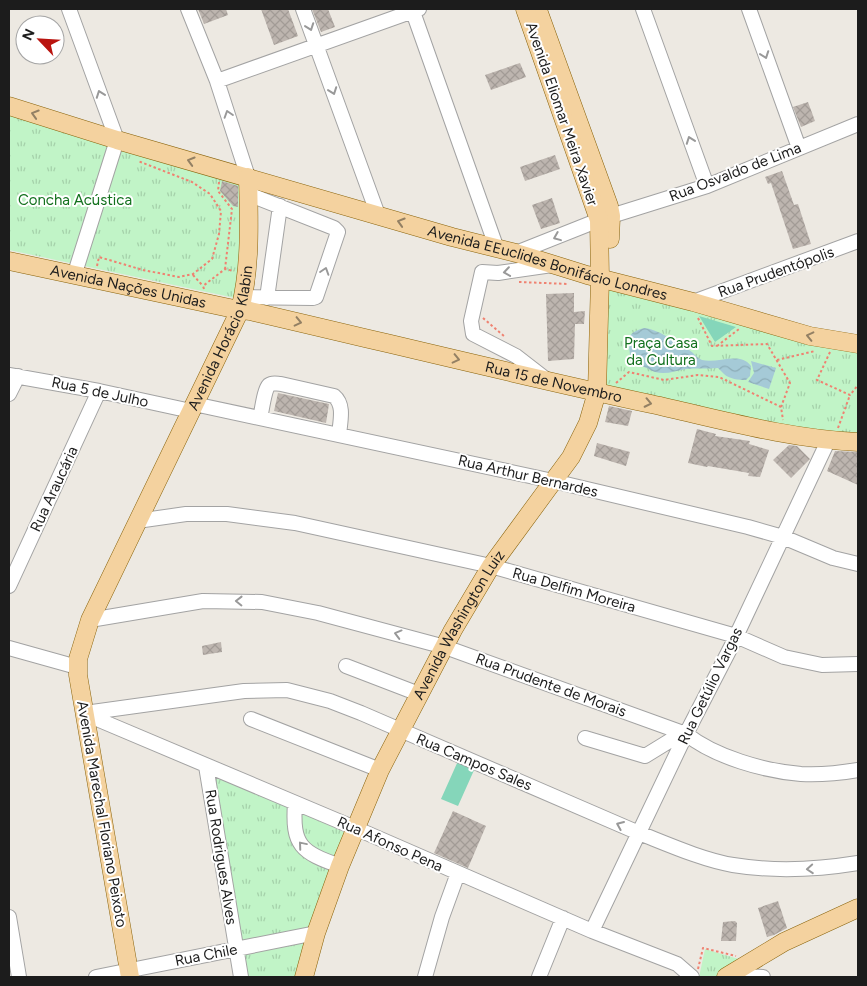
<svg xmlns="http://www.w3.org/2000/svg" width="867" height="986" font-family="Figtree,sans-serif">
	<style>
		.park { fill: url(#park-tufts) }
		.pitch { fill: #85d6ba }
		.water { fill: url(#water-waves) }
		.building { fill: url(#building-cross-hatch) }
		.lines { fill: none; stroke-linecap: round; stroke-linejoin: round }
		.minor-casing { stroke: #a3a3a3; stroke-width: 16 }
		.major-casing { stroke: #89630b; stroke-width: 19 }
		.path { stroke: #ef8271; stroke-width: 2; stroke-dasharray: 2.5 2.5; stroke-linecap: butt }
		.minor { stroke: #fff; stroke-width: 14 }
		.major { stroke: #f4d29f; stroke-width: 18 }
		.oneway { stroke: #999 }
		.oneway2 { stroke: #938064 }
		.labels { text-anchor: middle; stroke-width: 4; stroke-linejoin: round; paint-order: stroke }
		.street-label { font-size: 15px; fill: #1c1c1c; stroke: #fff }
		.park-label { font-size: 15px; fill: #13711e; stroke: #fff }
	</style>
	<defs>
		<pattern id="park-tufts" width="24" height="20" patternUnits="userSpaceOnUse" patternTransform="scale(1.25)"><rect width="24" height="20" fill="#c1f4c7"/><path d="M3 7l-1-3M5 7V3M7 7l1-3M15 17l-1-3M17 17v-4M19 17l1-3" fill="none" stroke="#a5d1aa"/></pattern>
		<pattern id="water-waves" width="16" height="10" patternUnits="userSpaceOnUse" patternTransform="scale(1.25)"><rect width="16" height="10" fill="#a5cad7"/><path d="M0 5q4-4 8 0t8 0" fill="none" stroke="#8dadb8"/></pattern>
		<pattern id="building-cross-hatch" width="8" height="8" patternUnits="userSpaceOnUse" patternTransform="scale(1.25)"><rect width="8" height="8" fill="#bdb5af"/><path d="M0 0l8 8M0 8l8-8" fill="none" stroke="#a29b96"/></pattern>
	</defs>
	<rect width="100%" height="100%" fill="#ede9e2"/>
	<path class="park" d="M9,115L239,182L247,264L235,298L9,250Z
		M604,282L858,348V439L606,392Z
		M209,771L346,833L298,977H245Z
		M705,949L742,960L723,977H699Z"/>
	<path class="pitch" d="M699,316L736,327L715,342Z
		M458,761L475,768L458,806L441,799Z"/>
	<path class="water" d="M644,328C655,328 679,343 689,350C694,353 697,358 702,360C717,364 740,351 751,366L750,376L746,380C739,380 729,379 724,374C722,372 720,370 718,368C707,369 696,368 686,369C675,371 666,375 655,372C651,371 648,368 644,367C630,361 630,360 629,343C628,333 635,331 644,328Z
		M751,361L776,368L769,389L748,382L754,373Z"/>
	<path class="building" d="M198,9H226L228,15L204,24Z
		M261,9H288L298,36L274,45Z
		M312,9H328L335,27L321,32Z
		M520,63L526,77L491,90L485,75Z
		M808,102L815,121L801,127L793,107Z
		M555,155L560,169L525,181L520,167Z
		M782,171L794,205L798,204L811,244L793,249L771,183L768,184L765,177Z
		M222,181L238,186V207L233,206L220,191Z
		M552,198L560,223L541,229L532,205Z
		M574,293V312L585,311L584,324H575L574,359L548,361L546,294Z
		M278,393L329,404L326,423L274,411Z
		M609,406L632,411L628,426L605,422Z
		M697,429L716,434L715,436L750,441L749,444L769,450L760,477L748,476L749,473L708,466L707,467L688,463Z
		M597,443L630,452L626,466L594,456Z
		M789,445L797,446L810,459L791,478L773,460Z
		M835,451L858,452V485L827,471Z
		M221,642L222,652L203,655L202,646Z
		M453,811L486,826L468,868L434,853Z
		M778,901L787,928L774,935L767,937L758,908Z
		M735,921L737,923L736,941H721L723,922Z"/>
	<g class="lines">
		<defs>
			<path id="minor" d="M69,9L117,140L74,276
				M188,9L217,81L248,177
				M303,9L378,215
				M412,9L497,249
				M643,9L707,186
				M749,9L799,148
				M217,81L419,9
				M611,216L707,186L858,124
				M516,253L599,220
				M243,297L313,298L316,297L338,232L334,228L248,194
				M267,298L280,206
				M693,302L858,241
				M9,375L99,391L191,411
				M547,380L516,356L473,334L471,321L482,272L498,273L552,265
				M9,394L18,376
				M194,404L553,481L748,527L783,537L833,558L858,564
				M260,418C262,411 264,390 269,385C273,382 277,384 281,384L334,396C345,405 340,422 339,435
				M137,521L186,514H227L295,523L491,566L736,636L784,657L822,665L858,664
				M9,586L99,391
				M90,620L203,601L262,602L318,613L445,647L686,734C715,757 764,771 801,774C819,775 840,773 858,770
				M9,648L77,667
				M346,666L419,694
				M85,713L244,691L287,690L330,701L361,713L639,833C667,844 703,860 733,865C776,872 815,870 858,863
				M85,714L355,828L592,931L677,964L692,977
				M251,719L380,770
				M585,738L645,756L671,740L685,738
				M206,766L241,977
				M295,803C292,846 301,852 340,866
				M9,917L19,977
				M592,931L686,734L731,647L828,441
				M730,975L763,977
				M96,977L316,933
				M425,977L442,917L458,873
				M539,977L563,918"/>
			<g id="major">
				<path d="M539,13L609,206L611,216L610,239"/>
				<path id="s1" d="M9,106L117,140L452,237L516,253L587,275L693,302L810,336L858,344"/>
				<path id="s2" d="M9,261L234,309L250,311C384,342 517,375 651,404C719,419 788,439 858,442"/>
				<path id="s3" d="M130,977L78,675V659L90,620L240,310C251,266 249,222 248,177"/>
				<path id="s4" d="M304,977L316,933L340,866L380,770L453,630L491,566L571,457L588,423L597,392L600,278L599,220L525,9"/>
				<path d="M726,977L784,942L858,908"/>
			</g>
		</defs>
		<use href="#minor" class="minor-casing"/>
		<use href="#major" class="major-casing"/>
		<path class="path" d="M219,182L218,191L232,209L225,269
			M97,266L99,257L143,270L179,277L193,274L212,259L219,234L221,211L210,194L192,182L138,161
			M193,275L203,286
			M519,282L569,284
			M204,289L203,286L225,269L234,271
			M483,318L504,336
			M698,318L712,346L767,344L790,383L781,407
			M717,346L739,329
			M830,352L817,380L850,395L858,385
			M777,360L815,351
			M616,383L629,372L664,380L698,375L719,377L781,407L783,420
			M838,428L850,395
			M698,969L703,948L736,956"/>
		<use href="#minor" class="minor"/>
		<use href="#major" class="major"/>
	</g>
	<defs><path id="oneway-chevron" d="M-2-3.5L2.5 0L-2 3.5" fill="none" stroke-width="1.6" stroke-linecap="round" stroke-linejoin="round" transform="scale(1.25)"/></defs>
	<g class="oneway">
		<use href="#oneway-chevron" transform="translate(310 27) rotate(70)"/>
		<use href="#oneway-chevron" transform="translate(765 55) rotate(70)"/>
		<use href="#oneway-chevron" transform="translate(333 91) rotate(70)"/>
		<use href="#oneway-chevron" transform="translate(100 94) rotate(-110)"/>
		<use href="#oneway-chevron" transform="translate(228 114) rotate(-108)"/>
		<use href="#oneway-chevron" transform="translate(690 140) rotate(-110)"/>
		<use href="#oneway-chevron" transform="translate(557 237) rotate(158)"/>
		<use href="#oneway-chevron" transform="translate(325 271) rotate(-72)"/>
		<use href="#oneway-chevron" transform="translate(507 272) rotate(172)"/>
		<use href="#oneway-chevron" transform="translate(239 601) rotate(-179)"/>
		<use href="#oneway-chevron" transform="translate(398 634) rotate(-165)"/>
		<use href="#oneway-chevron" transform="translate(620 825) rotate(-157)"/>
		<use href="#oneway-chevron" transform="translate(302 845) rotate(-130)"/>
		<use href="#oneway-chevron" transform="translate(810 869) rotate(176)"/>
	</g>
	<g class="oneway2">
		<use href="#oneway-chevron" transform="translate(35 114) rotate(-163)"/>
		<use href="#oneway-chevron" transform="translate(191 161) rotate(-164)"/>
		<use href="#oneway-chevron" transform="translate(401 222) rotate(-163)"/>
		<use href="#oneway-chevron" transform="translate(298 322) rotate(13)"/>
		<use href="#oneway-chevron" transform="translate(810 336) rotate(-167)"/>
		<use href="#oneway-chevron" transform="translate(456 359) rotate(13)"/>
		<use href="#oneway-chevron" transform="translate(648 403) rotate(12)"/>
	</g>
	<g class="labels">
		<g class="street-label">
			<text transform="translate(562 114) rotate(71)" y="5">Avenida Eliomar Meira Xavier</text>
			<text transform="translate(735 172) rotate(-21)" y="5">Rua Osvaldo de Lima</text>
			<text dy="5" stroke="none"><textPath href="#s1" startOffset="561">Avenida EEuclides Bonifácio Londres</textPath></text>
			<text transform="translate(776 272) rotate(-20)" y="5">Rua Prudentópolis</text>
			<text dy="5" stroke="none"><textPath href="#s2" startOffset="122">Avenida Nações Unidas</textPath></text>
			<text dy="5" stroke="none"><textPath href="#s3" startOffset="675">Avenida Horácio Klabin</textPath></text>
			<text dy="5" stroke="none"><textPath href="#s2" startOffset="558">Rua 15 de Novembro</textPath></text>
			<text transform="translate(100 392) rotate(12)" y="5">Rua 5 de Julho</text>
			<text transform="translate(528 476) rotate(13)" y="5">Rua Arthur Bernardes</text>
			<text transform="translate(54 489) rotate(-65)" y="5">Rua Araucária</text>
			<text transform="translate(574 590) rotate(16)" y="5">Rua Delfim Moreira</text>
			<text dy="5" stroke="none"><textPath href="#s4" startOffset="386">Avenida Washington Luiz</textPath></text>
			<text transform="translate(551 685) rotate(20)" y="5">Rua Prudente de Morais</text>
			<text transform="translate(710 686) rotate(-64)" y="5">Rua Getúlio Vargas</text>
			<text transform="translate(474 762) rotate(23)" y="5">Rua Campos Sales</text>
			<text transform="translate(102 814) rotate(80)" y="5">Avenida Marechal Floriano Peixoto</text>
			<text transform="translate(390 844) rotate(24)" y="5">Rua Afonso Pena</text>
			<text transform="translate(221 857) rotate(81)" y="5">Rua Rodrigues Alves</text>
			<text transform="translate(206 955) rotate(-11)" y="5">Rua Chile</text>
		</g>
		<g class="park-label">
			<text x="75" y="205">Concha Acústica</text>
			<text x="661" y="348">Praça Casa<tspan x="661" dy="17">da Cultura</tspan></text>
		</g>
	</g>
	<rect width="867" height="986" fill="none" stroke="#1c1c1c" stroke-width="20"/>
	<g transform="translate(40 40) rotate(295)"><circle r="24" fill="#ffffff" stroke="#a4a4a4"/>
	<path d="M0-4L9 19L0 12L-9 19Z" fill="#b9140f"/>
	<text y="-8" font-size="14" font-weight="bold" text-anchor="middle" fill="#1c1c1c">N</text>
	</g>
</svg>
